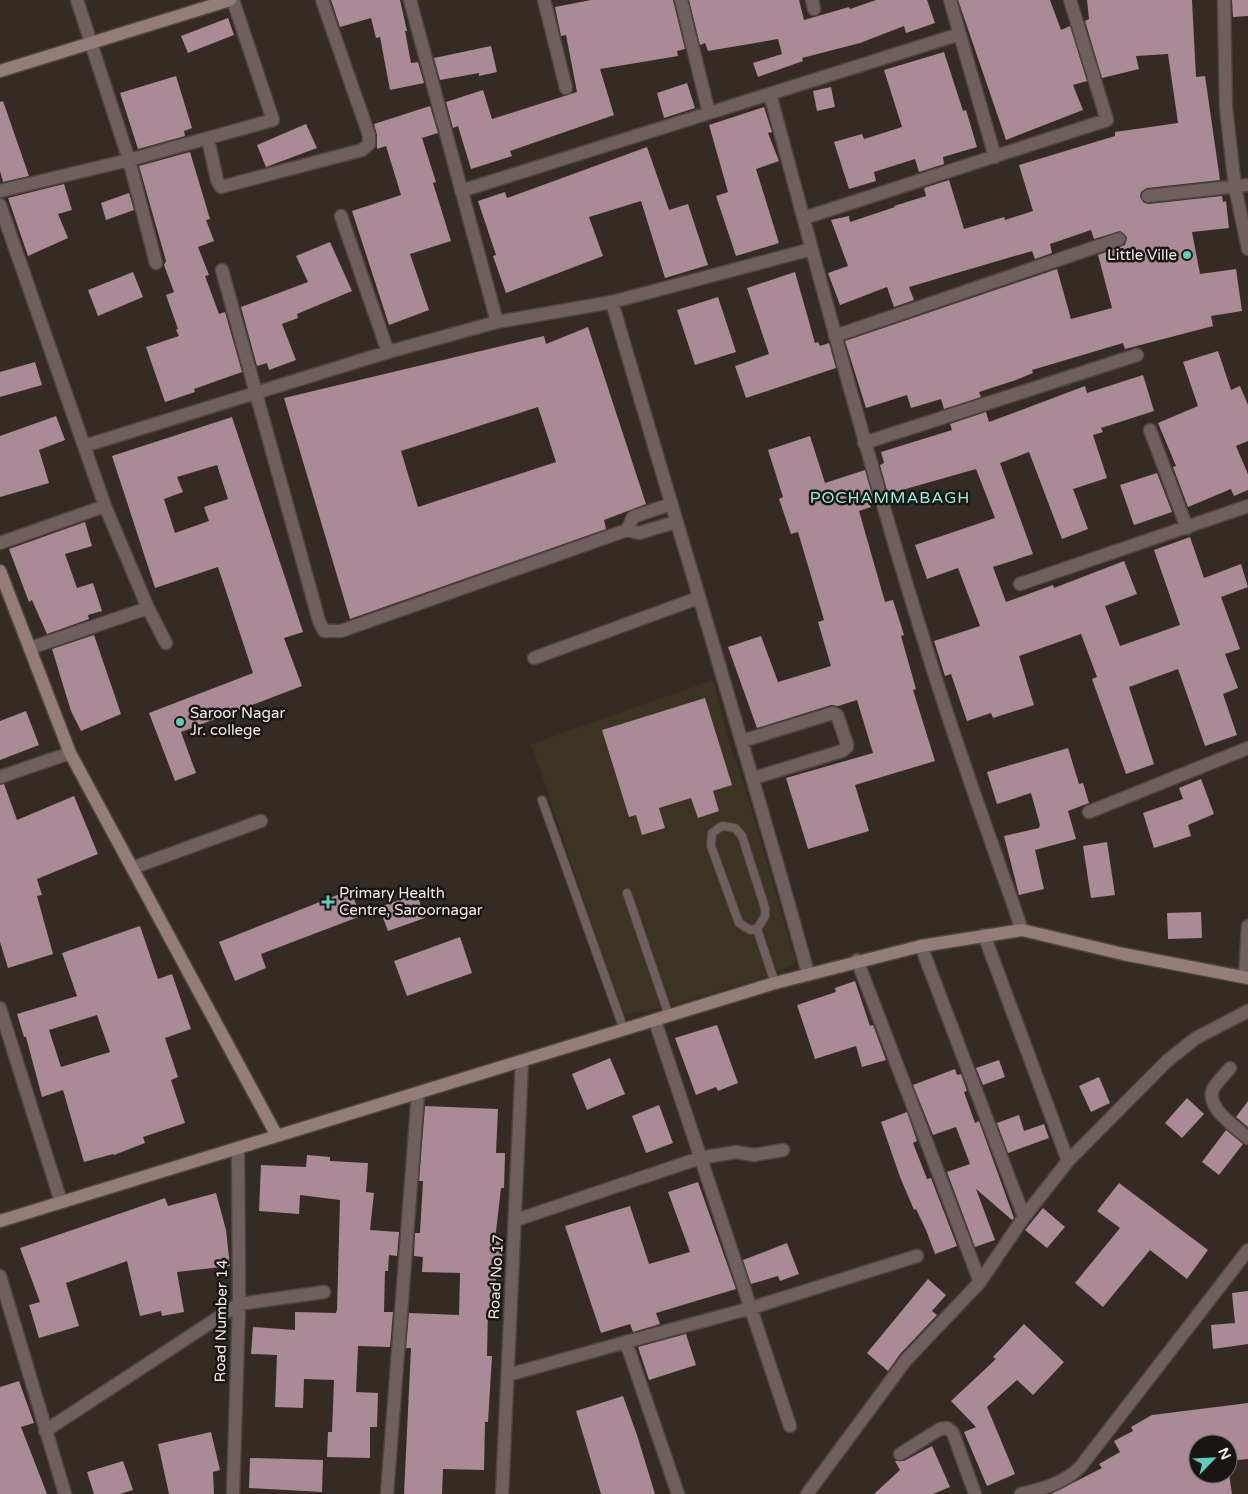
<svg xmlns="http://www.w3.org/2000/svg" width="1248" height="1494" font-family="'Varela Round',sans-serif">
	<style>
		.commercial { fill: #3b3423 }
		.building { fill: #aa8a96; fill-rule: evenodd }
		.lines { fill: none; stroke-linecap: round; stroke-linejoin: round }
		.lane-casing { stroke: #504640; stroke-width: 10 }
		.street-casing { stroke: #504640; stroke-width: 15 }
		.secondary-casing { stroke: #504640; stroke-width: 15 }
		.lane { stroke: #6f605f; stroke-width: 8 }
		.street { stroke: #6f605f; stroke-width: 12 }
		.secondary { stroke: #937c7a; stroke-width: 12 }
		.poi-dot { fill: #5bcebc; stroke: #191512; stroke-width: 2 }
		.labels { text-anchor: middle; stroke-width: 5; stroke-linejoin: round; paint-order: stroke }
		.poi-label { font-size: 15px; fill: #f3ece8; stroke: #191512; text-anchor: start }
		.street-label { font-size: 15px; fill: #f3ece8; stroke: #191512 }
		.neighbourhood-label { font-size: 16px; letter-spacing: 1px; fill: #8ff6e4; stroke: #191512 }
	</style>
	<rect width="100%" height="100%" fill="#352b25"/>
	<path class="commercial" d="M713,680L729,743L743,781L796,963L764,978L666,1007L623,1015L531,744Z"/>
	<path class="building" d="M331,0H400L407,31H405L411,63L418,62L424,83L390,90L380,37L376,38L371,18L340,27Z
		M591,0H673L685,49L677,51L678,56L600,69L614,115L510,151L512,156L471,169L458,126L453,128L446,102L483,90L492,119L577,92L566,35L561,36L555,7Z
		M689,0H799L804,20L849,7L850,9L876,0H927L935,23L906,33L904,26L860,43L802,58L803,61L758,77L753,63L782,54L778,39L708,51L705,43L700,45Z
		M958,0H1050L1061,30L1070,26L1087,81L1073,85L1083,110L1006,140Z
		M1087,0H1192L1196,77L1205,76L1220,180L1147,188L1141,192L1140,197L1144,203L1149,204L1222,196L1223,202L1226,201L1229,228L1192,232L1200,274L1236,269L1242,311L1211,316L1213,326L1125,349L1123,343L1032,370L1033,373L1016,380L979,392L981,397L944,409L941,399L911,408L907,395L866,408L845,341L1057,269L1071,319L1112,308L1098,255L1125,245L1127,237L1120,231L1094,239L1091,230L1050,244L1052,253L1035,259L1032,251L909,287L914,300L894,307L887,287L840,305L828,273L848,266L831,220L849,216L850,222L895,207L894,206L926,196L924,188L949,180L964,229L1004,217L1005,220L1033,211L1019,165L1115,136V132L1178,123L1168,54L1136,56L1139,69L1102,78L1085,21L1089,19Z
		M1232,0H1248V16L1233,17Z
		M228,18L234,35L188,53L181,36Z
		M491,46L497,72L479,76V73L440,80L434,58Z
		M944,52L963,111L966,110L977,147L943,157L944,164L919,172L915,159L874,172L876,181L849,189L834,142L862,134L864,139L902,127L884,70Z
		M176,76L192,128L184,131L185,136L138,149L120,93Z
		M687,83L695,108L664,118L657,93Z
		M831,87L835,107L817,111L813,91Z
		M3,101L29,176L3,182L0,171V102Z
		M430,106L438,133L422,138L436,182L433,183L451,241L410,254L429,310L389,325L352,211L401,195L386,146L377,149V135L374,124Z
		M764,107L772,132L768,133L779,161L756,169L779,243L736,256L716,196L728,192L709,125Z
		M306,124L317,148L266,167L257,145Z
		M647,147L669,210L688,204L708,265L665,278L641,201L589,217L603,256L506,293L493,256L496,255L478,201L505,192L507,198Z
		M190,152L210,219L206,220L214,241L198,247L209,275L205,276L219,314L225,312L242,372L194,389L195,392L165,402L146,347L179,336L176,330L178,329L166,295L174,292L164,265L166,261L139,166Z
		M64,184L72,210L58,214L68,238L28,256L8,198Z
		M129,193L134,210L106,220L101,203Z
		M330,242L352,291L297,314L298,318L282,324L296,360L269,370L267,363L257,366L241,307L308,282L296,256Z
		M133,272L143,297L98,316L88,290Z
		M795,272L815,343L818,342L820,346L829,343L836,368L746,398L735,366L769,354L747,288Z
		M718,297L736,352L695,365L677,310Z
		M588,327L646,504L604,520L606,529L350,619L284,398L544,336L546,344ZM538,407L556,462L418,507L401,451Z
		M1218,351L1231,390L1240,386L1248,405V441L1236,446L1248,474V490L1234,496L1231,489L1188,507L1173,467L1176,466L1158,423L1198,406L1183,362Z
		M35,362L42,385L0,397V372Z
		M1143,375L1154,411L1101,428L1103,432L1093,435L1107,478L1073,489L1088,529L1062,539L1029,452L1000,463L1033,554L993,567L1006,602L1053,585L1054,588L1124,561L1137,594L1105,606L1120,646L1180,625L1154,550L1190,537L1204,578L1241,564L1248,587L1221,597L1240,649L1225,654L1238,688L1223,694L1237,735L1205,746L1178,669L1129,687L1154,764L1126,774L1092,679L1097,677L1081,634L1019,656L1034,705L993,718L991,713L967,721L951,674L945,676L934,641L980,626L958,568L927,579L915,545L995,518L976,469L888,494L880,465L884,463L881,452L952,430L950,424L986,412L989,422L1085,386L1087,393Z
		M56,416L65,440L39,450L49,483L0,497V436Z
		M232,417L303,632L284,638L302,686L181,732L196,773L175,781L149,713L253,673L218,567L155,588L112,456ZM217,465L228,499L204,507L209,521L175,533L164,499L183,492L177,477Z
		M810,436L825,483L865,470L873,498L868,500L871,507L859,511L885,602L893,600L904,635L901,636L916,689L913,690L935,761L855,785L869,831L808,849L786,778L873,753L857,700L838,706L831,705L757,728L728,647L761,636L778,682L831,666L818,622L824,620L798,532L791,534L779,499L783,497L768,450Z
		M1157,473L1172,512L1134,525L1120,485Z
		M85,522L92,546L65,554L77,588L93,583L102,611L88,615L89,619L47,634L32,600L29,602L9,549Z
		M94,635L121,714L81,731L71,711L52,649Z
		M705,698L732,785L713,791L719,811L698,818L691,798L659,808L665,828L642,835L636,815L629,817L602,730Z
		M26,711L39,745L0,760V721Z
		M1068,748L1079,784L1083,783L1089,803L1068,811L1076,839L1035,850L1044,889L1019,895L1004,836L1039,828L1040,825L1031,793L997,804L987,772Z
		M1201,779L1214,814L1188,825L1191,836L1154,848L1143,813L1183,799L1179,788Z
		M4,784L17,820L74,796L98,854L37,879L42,895L37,896L53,954L8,968L0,942V785Z
		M1107,842L1115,895L1091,898L1083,846Z
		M350,890L361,916L261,954L266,968L235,981L219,942Z
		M417,894L425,918L388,931L379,907Z
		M1201,912L1202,938L1168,939L1167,913Z
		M140,926L158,979L172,974L191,1029L165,1038L178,1077L171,1080L185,1123L143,1137L145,1143L114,1155L113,1154L84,1162L63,1090L42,1097L26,1037H24L17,1014L77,996L62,953ZM97,1015L110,1052L61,1067L49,1030Z
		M460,937L472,973L407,996L394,961Z
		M855,981L870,1026L873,1025L886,1060L862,1067L856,1046L815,1059L797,1005L836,992L835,988Z
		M717,1025L738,1083L718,1091L716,1087L696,1095L675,1038Z
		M610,1058L625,1094L587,1110L572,1074Z
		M999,1060L1005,1077L983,1085L976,1068Z
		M955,1069L957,1075L961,1074L967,1091L964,1092L975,1123L979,1121L1014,1218L1012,1220L976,1189L995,1240L975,1247L947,1172L970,1164L956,1127L933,1135L913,1085Z
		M1099,1077L1110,1103L1091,1112L1079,1086Z
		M1187,1098L1204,1114L1182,1138L1165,1123Z
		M1248,1101V1127L1236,1117Z
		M659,1105L673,1143L646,1153L632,1116Z
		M425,1106L498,1109L496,1153H505L504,1188H501L495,1240L503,1241L501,1272L496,1271L495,1308H488L487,1356H492L488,1422H485L484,1470L443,1469L442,1494H404L411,1348H406L409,1313L459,1315L460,1273L422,1272L423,1257L414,1256L415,1233H420L423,1181H419Z
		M907,1112L917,1141L913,1143L927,1179L931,1178L957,1246L935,1254L926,1230L916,1209L914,1210L900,1177L881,1122Z
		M1019,1115L1024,1131L1044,1124L1049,1138L1008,1153L997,1123Z
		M1226,1130L1243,1144L1219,1175L1202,1162Z
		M307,1155L330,1157V1161L368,1163L366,1192L374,1193L370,1230L399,1232L397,1256L389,1255L388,1271H385L384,1312H393L390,1347L358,1346L356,1392L378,1393L377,1427H370V1458L327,1457L328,1432H332L334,1380L304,1379L303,1408L275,1407L277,1355L251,1354L253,1327L295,1330V1312L336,1313L337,1310L340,1200L300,1195L299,1214L259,1211L261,1165L306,1167Z
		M698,1182L736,1289L656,1313L660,1324L633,1332L630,1324L601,1333L565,1226L630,1206L649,1264L690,1252L668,1192Z
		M1119,1183L1208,1250L1187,1279L1150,1250L1103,1307L1075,1283L1120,1228L1097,1211Z
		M216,1193L226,1230L230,1266L177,1272L184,1312L162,1316L161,1311L140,1316L127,1261L66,1283L79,1326L39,1338L29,1305L40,1302L20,1248L165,1198L168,1206Z
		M1043,1208L1065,1227L1047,1248L1025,1230Z
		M787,1243L799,1274L780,1281L778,1276L751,1284L743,1260Z
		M928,1279L946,1295L932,1311L937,1315L900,1354L888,1371L867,1353Z
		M1248,1291V1344L1213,1349L1211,1325L1235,1323L1232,1293Z
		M1024,1324L1064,1362L1033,1395L1017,1380L987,1407L1015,1474L987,1486L964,1432L976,1427L951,1401L996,1359L993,1357Z
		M686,1334L696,1365L649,1380L638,1347Z
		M19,1381L34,1423L21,1427L47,1494H0V1387Z
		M623,1396L637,1435L655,1494H601L576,1411Z
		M1248,1403V1459L1228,1461V1444H1198V1474H1229L1232,1494H1051L1102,1468L1099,1464L1120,1452L1114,1441L1133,1431L1131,1427L1152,1415Z
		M211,1432L220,1470L213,1472L214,1494H169L158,1444Z
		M932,1446L950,1487L933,1494H874L900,1470L895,1461H904Z
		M250,1458L323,1460L322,1492L249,1488Z
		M123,1461L133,1490L120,1494H94L87,1472Z"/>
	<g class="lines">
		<defs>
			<path id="lane" d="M542,800L624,1030
				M722,826L735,828L742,836L765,908V916L757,929L750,930L739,923L711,846L712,833Z
				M627,893L669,1016
				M757,929L775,983"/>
			<path id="street" d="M77,0L129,160L156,263
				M410,0L497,322
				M544,0L566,88
				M681,0L709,113
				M812,0L814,9
				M950,0L995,157
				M1224,0L1226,108L1235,187L1248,249
				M770,94C821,283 871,473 930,660C958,751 991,840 1022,930
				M208,139L217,180L221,187L362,150L369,144V135L322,0
				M0,191L129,160L273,120L233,0
				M461,191L960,34
				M1148,196L1248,185
				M0,205L105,506L148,608L30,648
				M341,216L388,352
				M804,218L1107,120L1070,0
				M222,270L319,621L324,631H341L627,530
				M612,302C677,526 746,749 808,973
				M835,336L1119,239
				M1150,430L1187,528
				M864,443L1137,355
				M84,446L388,352L497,322L612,302L812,249
				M671,504L633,517L627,530L639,533L676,522
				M0,543L105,506
				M1020,584L1248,506
				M148,608L166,643
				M534,658L698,598
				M742,741L833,713L837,715L847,744V747L842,751L754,778
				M0,777L70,753
				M1089,812L1248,748
				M132,868L261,821
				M984,935L1068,1161
				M921,946L1024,1217
				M857,960L980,1282
				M1245,977L1248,926
				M0,1008L61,1202
				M655,1021L790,1426
				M1230,1068C1225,1074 1217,1082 1213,1089C1205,1108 1237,1128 1248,1138
				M516,1220L700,1158L736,1152L754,1155L783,1150
				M0,1276L65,1494
				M626,1342L751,1308L917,1256
				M508,1375L626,1342L678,1494
				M45,1431L239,1304L324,1292
				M900,1454L940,1429L947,1428L953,1433L975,1494
				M233,1494L239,1304L238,1149
				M387,1494L418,1093
				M502,1494L522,1061
				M807,1494L906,1360L980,1282L1024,1217L1068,1161L1167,1061L1196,1038L1248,1011
				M1021,1494C1044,1488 1064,1484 1081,1466L1248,1250"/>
			<path id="secondary" d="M0,71L230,0
				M0,571L70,753L277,1136
				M0,1221L775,983L921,946L1022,930L1123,954L1248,978"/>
		</defs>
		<use href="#lane" class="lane-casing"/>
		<use href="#street" class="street-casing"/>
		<use href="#secondary" class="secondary-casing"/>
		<use href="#lane" class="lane"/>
		<use href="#street" class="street"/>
		<use href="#secondary" class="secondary"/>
	</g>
	<g class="poi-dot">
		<circle cx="1187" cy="255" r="5"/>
		<circle cx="180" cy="722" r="5"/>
		<path d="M325.5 894.5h5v5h5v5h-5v5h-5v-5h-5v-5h5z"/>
	</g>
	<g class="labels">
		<g class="poi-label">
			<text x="1177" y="260" text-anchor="end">Little Ville</text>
			<text x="190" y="718">Saroor Nagar<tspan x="190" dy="17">Jr. college</tspan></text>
			<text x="339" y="898">Primary Health<tspan x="339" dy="17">Centre, Saroornagar</tspan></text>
		</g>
		<g class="street-label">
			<text transform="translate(496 1277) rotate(-87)" y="5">Road No 17</text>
			<text transform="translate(221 1321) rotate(-89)" y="5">Road Number 14</text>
		</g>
		<g class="neighbourhood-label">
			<text x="890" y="503">POCHAMMABAGH</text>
		</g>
	</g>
	<g transform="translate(1213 1459) rotate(66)"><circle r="24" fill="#191512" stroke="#706b68"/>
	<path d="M0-4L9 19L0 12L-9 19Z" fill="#5bcebc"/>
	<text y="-8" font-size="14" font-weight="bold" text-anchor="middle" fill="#f3ece8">N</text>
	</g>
</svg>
